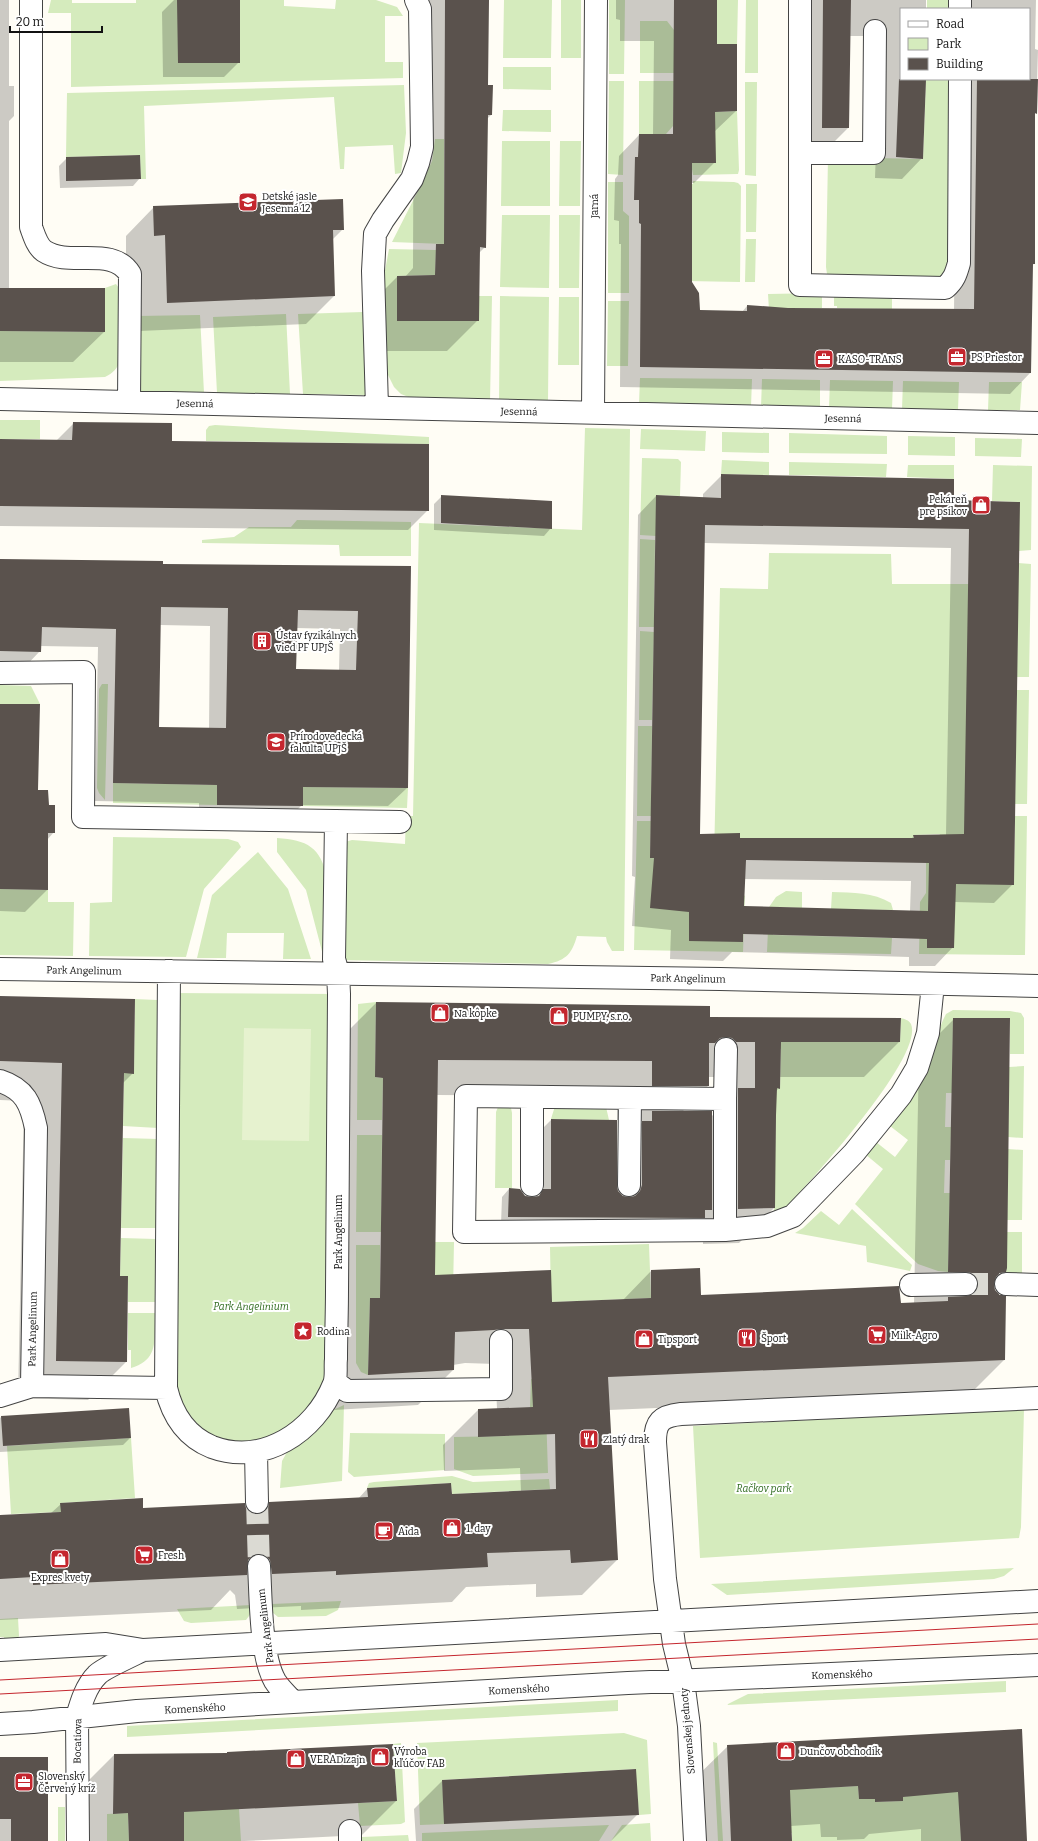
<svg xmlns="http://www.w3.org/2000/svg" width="1038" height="1841" font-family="Bitter,serif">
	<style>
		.green { fill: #d5ebbd }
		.pitch { fill: #e6f2cf }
		.shadow { fill: #0003; fill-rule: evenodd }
		.building { fill: #5a524d; fill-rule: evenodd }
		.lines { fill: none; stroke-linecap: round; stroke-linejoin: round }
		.minor-tunnel { stroke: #dbdad3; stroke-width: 22; stroke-dasharray: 22 11; stroke-linecap: butt }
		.minor-casing { stroke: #444; stroke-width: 24 }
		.minor { stroke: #fff; stroke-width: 22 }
		.tram { stroke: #c4262e; stroke-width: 1 }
		.labels { text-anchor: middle; stroke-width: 4; stroke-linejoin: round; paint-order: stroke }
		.poi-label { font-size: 10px; fill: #111; stroke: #fff; text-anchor: start }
		.street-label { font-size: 10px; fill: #111; stroke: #fff }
		.park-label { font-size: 10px; font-style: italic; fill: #2f6b1f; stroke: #fff }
	</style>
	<rect width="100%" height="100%" fill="#fffdf5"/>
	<path class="green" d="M51,0H72V3H136V0H284V6L335,9L336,0H376L397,7L403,16H385V62H403V78L71,87V13H48Z
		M504,0H552L551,58H503Z
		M561,0H581V58H561Z
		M609,0H625L624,74H609Z
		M717,0H738L737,44H717Z
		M746,0H758V73H745Z
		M927,0H955L960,9H927Z
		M640,21H667L674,30V73H640Z
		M503,67H551V90L503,89Z
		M926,79H959L954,255L942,282L833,279L827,274L826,267L828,157L923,159Z
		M609,81H624L623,175L608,174Z
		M639,81H674L673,126L666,134H639Z
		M745,82H757L756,176L745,175Z
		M404,85L406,133L401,173L395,174L393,145L345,147L344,169H340L334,97L144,106L146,179H141L140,155L66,157L67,93Z
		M503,110H551V132L502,131Z
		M737,111L739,170L738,174L693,175L691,163H715V112Z
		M435,139H444V244L392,242L422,183L432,161Z
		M502,141H550V206H501Z
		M560,141H581L580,206H559Z
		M693,181L734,182L738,183L741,186L740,282L687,281L692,276V193L687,184H693Z
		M608,182H623V211L629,216V293H608Z
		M746,184H757L756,232H746Z
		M502,215H550L549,288L500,287Z
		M559,215H580L579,288H559Z
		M746,239H756L755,282H745Z
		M389,249L436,250L435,275L397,276V320L479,321V296H492L490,402L411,398L401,394L394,387L385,369L384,276Z
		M116,284L121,291L120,361C117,369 113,373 105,377L0,381V331L104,332L105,288Z
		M822,293V308H785L769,310L768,294Z
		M834,293L892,294V309L837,308V306H834Z
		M500,296L549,297L548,401L499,402Z
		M559,297H579V365H558Z
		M608,301H629L628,366H607Z
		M363,312L366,395L303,394L298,314Z
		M286,314L290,394L217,393L213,317Z
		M200,315L204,393L137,392L138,316Z
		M640,378L752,379L751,407L639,404Z
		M762,379L820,380V408L761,407Z
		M830,380L893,381L892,409L829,408Z
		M903,381L959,382L958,410L902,409Z
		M989,382H1022L1020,410H988Z
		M0,420H40V439H0Z
		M215,425L429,437V444L206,441V430L209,426Z
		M585,428L630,429L624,951H612L607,942L606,937L577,936C572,953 567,960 548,964L339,960L345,842L352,840L405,844L406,816H413L419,523L582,530Z
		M641,429L706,431L705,451L640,449Z
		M722,432L769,433V453L722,452Z
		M789,433L887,436V454L789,453Z
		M908,436L955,437V456L908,455Z
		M975,438L1022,439L1021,457L975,456Z
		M642,458L678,459L681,462L680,496L656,495V536L640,535Z
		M722,460L769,462V475L721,474Z
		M789,462L887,464L886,477L789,475Z
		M908,465H954V479L907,477Z
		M993,465L1032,466L1031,550L1019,551V502L992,501Z
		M297,520L411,522V556H340L339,545L202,543V540L234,537L249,527H291Z
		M640,539L655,540L654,627H639Z
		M769,553L891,554L892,584H969L1014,884L1015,816H1027L1025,955L919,954L920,902L926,893V862L940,834L914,835V839L740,838L714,860L720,588L768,589Z
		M1018,563L1031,564L1029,677H1017Z
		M640,631L654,632L652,720H639Z
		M102,684H108L105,800L99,793L97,788L99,689Z
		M0,685L31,686L40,704H0Z
		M1017,690H1029L1027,804H1015Z
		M638,726H652L651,816H637Z
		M113,783L217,785V805L113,803Z
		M303,787L408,788L407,808L303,806Z
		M637,821H651L650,858L700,860L745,896L743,952L634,950Z
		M113,837L228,839L238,842L241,847L204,889L186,957L89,956L90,903L112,902Z
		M277,838C307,840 321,847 327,878L324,959L306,890L277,852Z
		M258,852L288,889L311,959H283L284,933H227L226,958H197L212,895Z
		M0,889L48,890V902H74L73,956L0,955Z
		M786,891L802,892V908L773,907V935L892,938L891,954L767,952L769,907L776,897Z
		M832,892C853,893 873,892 891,903L893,910L831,909Z
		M169,993L339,994L335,1382L310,1419L238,1452L175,1416Z
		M135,999L157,1000L160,1002L158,1128L123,1126L124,1073H134Z
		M376,1002L375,1077L383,1078L382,1120H357L358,1004Z
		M953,1010L1010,1011L1021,1013L1024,1018V1054H1010V1018H953L952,1093H946L945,1127H951L950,1160H945L944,1193H950L948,1272L938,1271L918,1264L855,1204L883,1169L865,1154L876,1142L895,1157L908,1140L890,1126L915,1092L943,1020L946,1014Z
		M901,1018C904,1019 909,1020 911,1024C925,1057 806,1186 782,1212L774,1214L776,1088H780L781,1049L755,1042H900Z
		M1024,1066L1023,1138L1008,1137L1009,1067Z
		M507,1106L511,1108L512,1113V1188H495L496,1112L498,1107Z
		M555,1106L606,1107L609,1120L551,1119Z
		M357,1135H382L381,1232H356Z
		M123,1138L158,1139L156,1228H121Z
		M1008,1149L1023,1150L1022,1220H1007Z
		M852,1209L912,1265L910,1271L867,1262L866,1246L795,1233L803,1228L821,1211L839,1225Z
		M1007,1232H1022V1275L1006,1274Z
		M121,1238L156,1239L155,1302H128V1276H120Z
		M435,1242H454L453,1292L430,1294Z
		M649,1244L651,1298L529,1303V1328L521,1329L520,1305L467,1331L465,1274H469L470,1302L551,1299L550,1247Z
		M356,1245H380V1298H370L368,1375L361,1372L356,1363Z
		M128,1313H155C154,1338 160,1360 131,1368V1350H128Z
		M531,1379H554L546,1412L548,1473L473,1476L454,1469V1437L507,1436L533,1407H530Z
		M344,1405L342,1481L280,1488L282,1461L287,1452L300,1442L333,1410Z
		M1024,1409L1021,1527L1019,1538L700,1558L693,1426Z
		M350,1433L445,1434V1470L354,1477L348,1472Z
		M131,1438L135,1498L61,1503V1512L11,1514L7,1446Z
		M452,1476L473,1482L549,1479L550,1489L452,1494L451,1483L367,1488L369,1483L374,1482Z
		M1014,1568L1004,1576L994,1579L727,1595L711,1584Z
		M341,1601L338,1610L326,1616L278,1617L272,1612V1604Z
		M251,1605L252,1612L246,1620L191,1623L184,1621L177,1609Z
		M18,1618L19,1636L18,1638H4V1637H0V1619Z
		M1006,1681V1692L726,1705L748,1694Z
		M618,1700V1711L127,1737V1726Z
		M624,1733L647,1740L651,1814L639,1815L635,1769L442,1780L445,1824L420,1825L417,1743Z
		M713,1742L717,1743L723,1841H718Z
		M401,1743L405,1822L401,1824L360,1826L358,1803L397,1801L393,1744Z
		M979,1782L960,1814L961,1841H792V1833H774L772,1784L805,1789L858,1786L859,1799H875V1802L903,1801V1797Z
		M228,1800L239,1809L241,1841H184V1815L181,1812Z
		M58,1807H65V1841H58Z
		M128,1813L129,1841H107V1814Z
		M650,1823L651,1841H611L622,1825Z
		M609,1825L599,1841H422V1833Z
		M408,1835L409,1841H362V1837Z"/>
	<path class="pitch" d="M244,1028L311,1029L309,1141L242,1140Z"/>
	<path class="shadow" d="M0,0H9V86H14V116L9,121V290L104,332L73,362H0Z
		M174,0H238L239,62L224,77H163L162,12Z
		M414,0H488L487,86L491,115L487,119L485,247L479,253L478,320L447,351H366L367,307L397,277H405L413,268Z
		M616,0H716V45L736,111L714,132L715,162L694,183H691V283L699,311L742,312L747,306L788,309L954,310L957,79H1029V9H957L958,0H1036L1035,49L1038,50L1036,113L1034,115V264L1032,265L1030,373L1010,394L620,387L621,244H619V221L614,220L615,179L618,175L619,156L639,135H653L654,41H620V20L616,19Z
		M810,0H926V9H901V79H926L922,158L902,179L875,178L880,36H849L848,128L828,148H802Z
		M67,158L140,178L133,186L60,188L59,166Z
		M154,207L343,229L332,240L334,296L306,324L139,331L137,263H126V236Z
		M74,423L171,442L428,510L408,530L0,526V440L56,441Z
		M722,475L953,501L1019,503L1013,884L994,903L955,902L953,947L935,966H909V957L843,955L732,952L723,961L670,959L671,930L632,926L635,877L632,876L638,515L656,496L703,498V494ZM704,543L951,548L946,835L914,836L911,839H739L699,835ZM744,879L911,881L910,911L743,907Z
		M441,497L551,528L544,536L434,530V504Z
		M0,560L162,565L410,567L407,788L388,806L302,805L283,824L199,823V803L95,801L98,647L40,646V651L22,670L0,669ZM160,625L210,626L209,729L158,728ZM296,628L340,629L339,671L295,670Z
		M0,705L37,791L48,806L54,832L47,840V890L25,912L0,911Z
		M0,997L133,1073L123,1083L119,1277L126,1362L88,1400L18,1398L24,1101L0,1100Z
		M376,1003L709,1018L899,1042L864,1077H779V1088L776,1091L774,1208L739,1243L703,1244V1219L697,1225L501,1224L502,1197L509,1189L532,1198L537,1197L544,1190V1127L551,1120L616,1185L617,1192L622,1197H634L635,1129L644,1121L617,1120V1096L437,1095L434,1276L551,1303L623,1300L651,1271L699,1269L700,1296L914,1304L919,1054L954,1019L1005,1271L993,1284L1004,1360L969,1395L609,1410L617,1560L582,1595L536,1597V1584L466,1587L452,1602L301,1610V1606L237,1609L235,1595L230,1590L211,1610L0,1620V1516L51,1513L61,1504L142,1509H245L250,1514L257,1515L270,1503L358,1499L367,1489L451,1495L521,1492L520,1468L444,1471L443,1445L478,1410L497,1409L495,1364L465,1363L453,1365V1370L418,1405L334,1410L341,1038ZM708,1077H721L720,1107L712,1116L682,1112L708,1086Z
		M1,1417L130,1438L123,1445L0,1452V1418Z
		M1021,1730L1026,1841H921V1829L869,1834L864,1839L837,1840V1837H821L820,1824L791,1826V1841H692L689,1784L728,1746Z
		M226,1754L396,1801L362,1835L244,1841H79L80,1789L114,1755Z
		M0,1758L48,1841H0Z
		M442,1781L638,1814L611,1841H416L414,1809Z"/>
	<path class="building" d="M177,0H240V63H178Z
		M445,0H489L488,85H493L492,115H488L486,248L480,247L479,321H397V276L435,275L436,244H444Z
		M674,0H717V44H737V111L715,112L716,163H692V282L699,293L700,310L747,311V305L788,308L974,309L977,79H1038L1037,114L1035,113V264H1033L1031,373L640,367L641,224L639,223V200H634L635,157H638L639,134H673Z
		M823,0H851L849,128H822Z
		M899,79H926L923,159L896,157Z
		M140,155L141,179L66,181V157Z
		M343,199L344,230H333L335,296L167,303L165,235L154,236L153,206Z
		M0,288H105V332L0,331Z
		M73,422L172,423V441L429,444V511L0,506V439L72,440Z
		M721,474L954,479V500L1020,502L1014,885L956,884L954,948H927V939L862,937L743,934V942L689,941V912L650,908L654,858H650L656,495L721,498ZM705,525L969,529L964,834L913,835L914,838H740V833L700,834ZM746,860L929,863L928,911L744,906Z
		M441,495L552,501V529L441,523Z
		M0,559L163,561V564L411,566L408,788L303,787V806L217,805V785L113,783L116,629L42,627L41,652L0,651ZM161,607L228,608L226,728L159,727ZM298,610L358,611L356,670L296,669Z
		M0,704H40L38,790H48L49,805H55V833H48V890L0,889Z
		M0,996L135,999L134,1074L124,1073L120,1276H128L127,1362L56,1361L62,1063L0,1061Z
		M376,1002L710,1006V1017L901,1018L900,1042H781L780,1089L777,1088L776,1115L775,1208L738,1209V1088H763H755V1042H736L732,1038L726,1037L720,1038L715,1043H709V1086H652V1061L438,1060L435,1275L551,1270L552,1302L651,1298V1270L700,1268L701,1295L899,1286L901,1303L948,1301V1297L966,1296L973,1294L977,1290L978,1283L977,1278L972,1273L966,1272H948L953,1018H1010L1007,1268L1006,1272L1000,1273L996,1277L994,1284L995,1290L999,1294L1006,1296L1005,1360L608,1377L618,1560L571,1563L570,1550L487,1553L488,1567L336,1575V1571L272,1574L270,1560L265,1555L259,1554L253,1555L248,1560L247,1575L33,1585V1577L0,1579V1515L61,1512L60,1503L143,1498V1508L245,1503L246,1508L251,1513L258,1514L263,1513L268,1508L269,1502L368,1497L367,1488L451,1483L452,1494L556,1489L555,1434L478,1437V1409L533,1407L529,1329H501L494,1330L455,1332L454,1370L368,1375L370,1298H380L383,1078L375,1077Z
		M652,1111H712V1210H705V1218L508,1217L509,1188L520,1189L525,1196L532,1197L539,1196L543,1189H551V1119L617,1120V1185L618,1191L623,1196L629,1197L635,1196L640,1191L642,1185V1121H652Z
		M129,1408L131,1438L3,1446L1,1416Z
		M1022,1729L1027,1841H961L958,1792L903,1797V1801L875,1802V1799H859L858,1786L790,1790L792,1841H731L727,1745Z
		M393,1744L397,1801L184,1812V1841H129L128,1813L113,1814L114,1754L227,1753V1752Z
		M0,1757H48V1841H11V1819H0Z
		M636,1769L639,1815L444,1824L442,1780Z"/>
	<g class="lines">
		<path class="minor-tunnel" d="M966,1284H1006
			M257,1502L259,1566"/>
		<defs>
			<path id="minor" d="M31,0V227C34,235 37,246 44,251C70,268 112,245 130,274L129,402
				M800,0V153H874L875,31
				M960,9V0
				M800,153V285L945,288C954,280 956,274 959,263L960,79
				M0,399L1038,423
				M377,407L373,271L375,234L383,220L412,179L418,163L422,147L420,9L416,0
				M593,412L596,0
				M0,673L84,672L83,817L400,822
				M0,969L720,979L1038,986
				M169,971L166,1388C172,1414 185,1436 212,1447C263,1466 315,1432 334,1384C337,1377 335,1366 336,1359C336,1336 337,1313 337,1290C338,1192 338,1093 339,994L338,973L334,959L336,821
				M0,1081C25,1089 31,1104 36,1128L32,1386L166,1388
				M725,1099L726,1049
				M532,1185V1097
				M629,1185L630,1098
				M725,1230V1099L466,1096L464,1232L725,1230L767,1226L793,1216L854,1153L901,1095L917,1068L928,1033L933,984
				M1006,1284L1038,1285
				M911,1285L966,1284
				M335,1382L347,1391L501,1389V1341
				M0,1396L32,1386
				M256,1452L257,1502
				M259,1566C261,1596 260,1655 275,1681C280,1689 287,1695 293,1702
				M0,1650L106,1644L143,1650L1038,1601
				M0,1724L33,1722L137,1711L293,1702L628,1683L1038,1665
				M350,1831V1841
				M78,1841L77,1717C81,1703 86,1686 97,1675C102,1669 133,1655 143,1650
				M695,1841L689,1726L683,1681L674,1644L665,1579L655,1442C655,1422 661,1416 681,1414L1038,1398"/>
		</defs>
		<use href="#minor" class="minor-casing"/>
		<use href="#minor" class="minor"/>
		<path class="tram" d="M0,1680L1038,1624
			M0,1694L1038,1639"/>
	</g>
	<defs>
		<symbol id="school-square" viewBox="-11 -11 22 22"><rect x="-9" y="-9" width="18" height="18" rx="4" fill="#c4262e" stroke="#fff"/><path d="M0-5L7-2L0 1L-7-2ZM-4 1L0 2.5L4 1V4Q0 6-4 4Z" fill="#fff"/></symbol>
		<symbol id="office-square" viewBox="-11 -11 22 22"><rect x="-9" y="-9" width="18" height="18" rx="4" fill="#c4262e" stroke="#fff"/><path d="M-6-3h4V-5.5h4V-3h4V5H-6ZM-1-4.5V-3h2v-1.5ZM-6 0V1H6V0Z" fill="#fff"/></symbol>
		<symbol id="shop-square" viewBox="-11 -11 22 22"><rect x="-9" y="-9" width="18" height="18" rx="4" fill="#c4262e" stroke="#fff"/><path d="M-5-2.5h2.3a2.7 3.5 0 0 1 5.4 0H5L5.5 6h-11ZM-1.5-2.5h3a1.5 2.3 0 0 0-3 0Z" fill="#fff"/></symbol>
		<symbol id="building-square" viewBox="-11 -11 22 22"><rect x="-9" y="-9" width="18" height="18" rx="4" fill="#c4262e" stroke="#fff"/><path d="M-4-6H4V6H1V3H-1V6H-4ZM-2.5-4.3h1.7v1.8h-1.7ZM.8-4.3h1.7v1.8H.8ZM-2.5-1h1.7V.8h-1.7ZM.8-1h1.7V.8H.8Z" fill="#fff"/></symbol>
		<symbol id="university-square" viewBox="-11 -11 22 22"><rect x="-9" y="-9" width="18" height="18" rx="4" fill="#c4262e" stroke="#fff"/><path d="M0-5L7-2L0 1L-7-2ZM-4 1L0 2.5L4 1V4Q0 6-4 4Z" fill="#fff"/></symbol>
		<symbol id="sight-square" viewBox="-11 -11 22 22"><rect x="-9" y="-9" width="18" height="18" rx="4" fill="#c4262e" stroke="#fff"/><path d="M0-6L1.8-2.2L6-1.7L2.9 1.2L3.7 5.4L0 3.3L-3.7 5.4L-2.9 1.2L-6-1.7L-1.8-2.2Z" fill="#fff"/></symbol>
		<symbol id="supermarket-square" viewBox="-11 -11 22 22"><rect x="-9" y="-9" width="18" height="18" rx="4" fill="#c4262e" stroke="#fff"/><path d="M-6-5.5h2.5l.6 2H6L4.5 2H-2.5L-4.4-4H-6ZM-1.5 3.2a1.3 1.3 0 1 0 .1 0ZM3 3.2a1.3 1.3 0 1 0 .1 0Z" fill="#fff"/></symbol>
		<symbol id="restaurant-square" viewBox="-11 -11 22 22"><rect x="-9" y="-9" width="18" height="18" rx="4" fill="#c4262e" stroke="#fff"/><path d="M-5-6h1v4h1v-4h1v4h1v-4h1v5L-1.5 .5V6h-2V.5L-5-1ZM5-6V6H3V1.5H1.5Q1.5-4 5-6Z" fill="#fff"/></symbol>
		<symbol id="cafe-square" viewBox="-11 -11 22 22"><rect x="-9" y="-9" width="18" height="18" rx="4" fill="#c4262e" stroke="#fff"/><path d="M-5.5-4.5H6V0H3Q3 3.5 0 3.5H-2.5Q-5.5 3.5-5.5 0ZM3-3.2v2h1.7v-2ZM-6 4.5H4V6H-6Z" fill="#fff"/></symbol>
	</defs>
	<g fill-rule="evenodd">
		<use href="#school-square" x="237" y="191" width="22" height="22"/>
		<use href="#office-square" x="946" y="346" width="22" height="22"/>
		<use href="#office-square" x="813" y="348" width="22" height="22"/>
		<use href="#shop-square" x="970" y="494" width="22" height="22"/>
		<use href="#building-square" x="251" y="630" width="22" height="22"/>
		<use href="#university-square" x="265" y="731" width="22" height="22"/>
		<use href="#shop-square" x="429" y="1002" width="22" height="22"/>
		<use href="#shop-square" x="548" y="1005" width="22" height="22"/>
		<use href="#sight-square" x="292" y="1320" width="22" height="22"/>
		<use href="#supermarket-square" x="866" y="1324" width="22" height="22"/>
		<use href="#restaurant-square" x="736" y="1327" width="22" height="22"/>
		<use href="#shop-square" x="633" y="1328" width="22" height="22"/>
		<use href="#restaurant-square" x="578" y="1428" width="22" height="22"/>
		<use href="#shop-square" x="441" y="1517" width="22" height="22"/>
		<use href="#cafe-square" x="373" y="1520" width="22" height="22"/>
		<use href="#supermarket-square" x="133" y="1544" width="22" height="22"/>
		<use href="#shop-square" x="49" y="1548" width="22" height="22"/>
		<use href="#shop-square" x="775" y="1740" width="22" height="22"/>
		<use href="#shop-square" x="369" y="1746" width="22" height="22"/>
		<use href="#shop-square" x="285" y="1748" width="22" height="22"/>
		<use href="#office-square" x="13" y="1771" width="22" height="22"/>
	</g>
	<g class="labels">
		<g class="poi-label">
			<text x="262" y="200">Detské jasle<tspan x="262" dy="12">Jesenná 12</tspan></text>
			<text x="971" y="361">PS Priestor</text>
			<text x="838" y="363">KASO-TRANS</text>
			<text x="967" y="503" text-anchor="end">Pekáreň<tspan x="967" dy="12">pre psíkov</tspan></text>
			<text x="276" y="639">Ústav fyzikálnych<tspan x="276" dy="12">vied PF UPJŠ</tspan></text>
			<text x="290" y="740">Prírodovedecká<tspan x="290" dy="12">fakulta UPJŠ</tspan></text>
			<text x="454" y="1017">Na kôpke</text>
			<text x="573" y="1020">PUMPY, s.r.o.</text>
			<text x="317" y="1335">Rodina</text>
			<text x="891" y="1339">Milk-Agro</text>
			<text x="761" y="1342">Šport</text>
			<text x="658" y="1343">Tipsport</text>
			<text x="603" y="1443">Zlatý drak</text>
			<text x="466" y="1532">1. day</text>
			<text x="398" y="1535">Aida</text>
			<text x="158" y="1559">Fresh</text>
			<text x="60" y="1581" text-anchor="middle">Expres kvety</text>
			<text x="394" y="1755">Výroba<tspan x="394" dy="12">kľúčov FAB</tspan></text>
			<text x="800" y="1755">Dunčov obchodík</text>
			<text x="310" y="1763">VERADizajn</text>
			<text x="38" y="1780">Slovenský<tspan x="38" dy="12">Červený kríž</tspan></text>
		</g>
		<g class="street-label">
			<text transform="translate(594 206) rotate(-90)" y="4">Jarná</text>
			<text transform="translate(195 403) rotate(1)" y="4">Jesenná</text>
			<text transform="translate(519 411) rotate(1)" y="4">Jesenná</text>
			<text transform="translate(843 418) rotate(1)" y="4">Jesenná</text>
			<text transform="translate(84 970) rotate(1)" y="4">Park Angelinum</text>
			<text transform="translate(688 978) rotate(1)" y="4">Park Angelinum</text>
			<text transform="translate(338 1232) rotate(-90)" y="4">Park Angelinum</text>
			<text transform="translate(32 1329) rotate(-89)" y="4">Park Angelinum</text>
			<text transform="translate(265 1626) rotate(-97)" y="4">Park Angelinum</text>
			<text transform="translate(842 1674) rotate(-2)" y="4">Komenského</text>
			<text transform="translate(519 1689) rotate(-3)" y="4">Komenského</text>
			<text transform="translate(195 1708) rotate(-3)" y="4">Komenského</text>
			<text transform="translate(687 1731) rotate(-95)" y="4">Slovenskej jednoty</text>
			<text transform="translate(77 1741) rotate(-89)" y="4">Bocatiova</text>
		</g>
		<g class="park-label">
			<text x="251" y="1310">Park Angelinium</text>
			<text x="764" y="1492">Račkov park</text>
		</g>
	</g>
	<rect x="900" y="8" width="130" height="72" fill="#ffffff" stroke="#a0a0a0"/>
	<rect x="908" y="21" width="20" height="6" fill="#ffffff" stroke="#a0a0a0"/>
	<text x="936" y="28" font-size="12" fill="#111111">Road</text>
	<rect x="908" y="38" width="20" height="12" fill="#d5ebbd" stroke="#a0a0a0"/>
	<text x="936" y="48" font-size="12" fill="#111111">Park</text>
	<rect x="908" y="58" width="20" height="12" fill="#5a524d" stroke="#a0a0a0"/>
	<text x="936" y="68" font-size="12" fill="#111111">Building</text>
	<path d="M10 26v6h92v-6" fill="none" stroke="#111111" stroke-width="2"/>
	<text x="16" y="26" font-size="12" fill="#111111" stroke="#ffffff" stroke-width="3" paint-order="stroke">20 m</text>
</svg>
